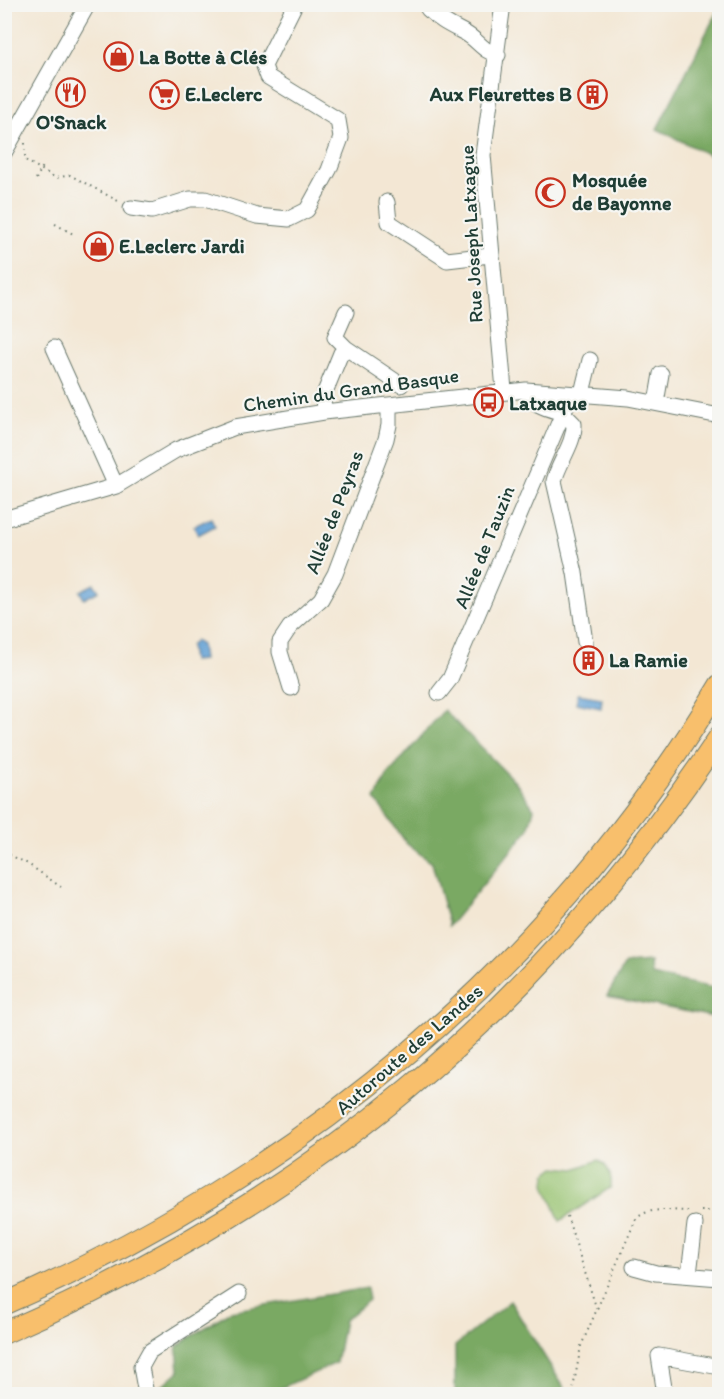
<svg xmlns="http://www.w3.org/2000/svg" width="724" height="1399" font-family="Itim,sans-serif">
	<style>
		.green { fill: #98c371; stroke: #5c8052; stroke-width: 1.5 }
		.forest { fill: #7aa963; stroke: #4c734c; stroke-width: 1.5 }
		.water { fill: #63a0d4; stroke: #416e84; stroke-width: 1.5 }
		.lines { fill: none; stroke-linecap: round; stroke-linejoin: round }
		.minor-casing { stroke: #69786c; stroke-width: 17 }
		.highway-casing { stroke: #69786c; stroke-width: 23 }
		.path { stroke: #69786c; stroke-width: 2; stroke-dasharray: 1.5 4.5; stroke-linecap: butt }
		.minor { stroke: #fff; stroke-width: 15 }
		.highway { stroke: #f8bf6c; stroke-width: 21 }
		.labels { text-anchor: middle; stroke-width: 4.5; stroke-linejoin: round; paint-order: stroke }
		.poi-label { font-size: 20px; font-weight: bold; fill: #1f3d34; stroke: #f6f6f2; text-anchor: start }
		.street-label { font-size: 20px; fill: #1f3d34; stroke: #f6f6f2 }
	</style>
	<rect width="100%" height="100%" fill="#f6f6f2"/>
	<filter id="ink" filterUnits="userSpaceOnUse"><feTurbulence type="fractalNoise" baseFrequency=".0167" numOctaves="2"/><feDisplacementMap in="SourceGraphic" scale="12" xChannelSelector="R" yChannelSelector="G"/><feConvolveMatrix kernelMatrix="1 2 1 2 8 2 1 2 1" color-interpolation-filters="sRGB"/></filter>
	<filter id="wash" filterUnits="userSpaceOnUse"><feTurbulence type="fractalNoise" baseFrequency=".008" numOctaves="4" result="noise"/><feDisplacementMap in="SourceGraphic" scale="24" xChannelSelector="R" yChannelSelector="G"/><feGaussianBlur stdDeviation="1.35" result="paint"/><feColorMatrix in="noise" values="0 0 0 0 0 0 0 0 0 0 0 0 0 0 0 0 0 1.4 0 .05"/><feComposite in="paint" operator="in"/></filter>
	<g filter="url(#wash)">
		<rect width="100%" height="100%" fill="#f3e7d4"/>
		<path class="green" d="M598,1160C608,1165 612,1176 611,1187L560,1221L545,1185L546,1174L555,1167L575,1169Z"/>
		<path class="forest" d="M719,8V160L657,129Z
			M444,710L517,784L534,809L528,830L449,926L432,863L407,844L375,799L387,776Z
			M650,962L651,975L719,989V1018L607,996L625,964Z
			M367,1288L369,1300L344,1320L336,1363L268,1394H153L179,1371L177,1346L230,1311Z
			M510,1301L568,1394H455V1346Z"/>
		<path class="water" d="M211,518L215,526L198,535L194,526Z
			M94,584L99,591L84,599L80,591Z
			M195,641L201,645L203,660L192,661L190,646Z
			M578,694L602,698L601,708L576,703Z"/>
	</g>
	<g filter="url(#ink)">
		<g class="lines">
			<defs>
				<path id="minor" d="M430,4L428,9C442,22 450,25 465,33C478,40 483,52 498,55
					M503,4L483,155L504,390
					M4,153L88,4
					M387,202L389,222L447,260L490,255
					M131,208L152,211L190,199H205L257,216L289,219L307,210L329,170L341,138L338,120L268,77L264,66L295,4
					M346,312L335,337L346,348
					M54,348L116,486
					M526,390C533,406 546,408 563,413L567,404
					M582,393L590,360
					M656,403L661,374
					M324,412L323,397L341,353L346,348L401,385
					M4,519L116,486L176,450L235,427L324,412L526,390L628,398L720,416
					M291,688L280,652V642L290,627L321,599L335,574L386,439L389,425V405
					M439,693L450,679L563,413L574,424C575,442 559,462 554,481L575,573L585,642
					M634,1267L656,1273L720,1278
					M689,1274L695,1224
					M146,1394L141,1367L150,1351L239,1294
					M665,1394L659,1356L720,1367"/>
				<path id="highway" d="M4,1304C303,1173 551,966 720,685
					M4,1333C311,1200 535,1014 720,736"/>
			</defs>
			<use href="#minor" class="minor-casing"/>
			<use href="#highway" class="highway-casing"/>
			<path class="path" d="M25,143V160L56,178L70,175L120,202
				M36,179L43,166
				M55,224L75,235
				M4,852L28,864L61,887
				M718,1084L720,1076
				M701,1211H720
				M567,1216L597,1310
				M516,1393L518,1394
				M572,1394L581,1346L636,1219C648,1206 672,1211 690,1211"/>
			<use href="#minor" class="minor"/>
			<use href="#highway" class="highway"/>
		</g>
	</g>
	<defs>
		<symbol id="shop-ring" viewBox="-11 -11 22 22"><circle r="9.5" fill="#f6f6f2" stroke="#c8321e" stroke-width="1.5"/><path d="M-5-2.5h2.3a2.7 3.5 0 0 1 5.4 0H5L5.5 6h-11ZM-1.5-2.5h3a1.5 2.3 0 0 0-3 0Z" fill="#c8321e"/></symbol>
		<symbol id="restaurant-ring" viewBox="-11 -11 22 22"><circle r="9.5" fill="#f6f6f2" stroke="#c8321e" stroke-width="1.5"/><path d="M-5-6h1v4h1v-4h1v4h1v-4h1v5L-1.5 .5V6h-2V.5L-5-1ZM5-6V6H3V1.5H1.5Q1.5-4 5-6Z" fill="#c8321e"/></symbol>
		<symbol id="supermarket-ring" viewBox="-11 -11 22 22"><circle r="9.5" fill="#f6f6f2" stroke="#c8321e" stroke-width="1.5"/><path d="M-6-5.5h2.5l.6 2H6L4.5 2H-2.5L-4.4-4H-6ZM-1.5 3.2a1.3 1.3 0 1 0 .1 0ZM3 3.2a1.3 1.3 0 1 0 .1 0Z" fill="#c8321e"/></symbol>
		<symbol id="building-ring" viewBox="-11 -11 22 22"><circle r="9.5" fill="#f6f6f2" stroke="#c8321e" stroke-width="1.5"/><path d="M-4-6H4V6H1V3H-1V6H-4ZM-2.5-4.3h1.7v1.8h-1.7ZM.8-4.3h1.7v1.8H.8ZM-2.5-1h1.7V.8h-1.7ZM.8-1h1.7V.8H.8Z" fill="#c8321e"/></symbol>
		<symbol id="mosque-ring" viewBox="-11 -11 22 22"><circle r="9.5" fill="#f6f6f2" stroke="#c8321e" stroke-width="1.5"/><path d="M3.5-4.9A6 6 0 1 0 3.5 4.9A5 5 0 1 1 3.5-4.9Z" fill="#c8321e"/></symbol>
		<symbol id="bus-ring" viewBox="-11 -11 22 22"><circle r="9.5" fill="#f6f6f2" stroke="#c8321e" stroke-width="1.5"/><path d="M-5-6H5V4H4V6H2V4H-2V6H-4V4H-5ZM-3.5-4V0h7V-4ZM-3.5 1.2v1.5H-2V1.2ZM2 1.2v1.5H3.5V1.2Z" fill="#c8321e"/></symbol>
	</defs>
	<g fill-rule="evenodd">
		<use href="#shop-ring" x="102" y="40" width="33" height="33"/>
		<use href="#restaurant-ring" x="54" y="76" width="33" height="33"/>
		<use href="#supermarket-ring" x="148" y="78" width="33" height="33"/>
		<use href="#building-ring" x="576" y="78" width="33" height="33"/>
		<use href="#mosque-ring" x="534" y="176" width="33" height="33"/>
		<use href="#shop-ring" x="82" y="230" width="33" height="33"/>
		<use href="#bus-ring" x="472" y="386" width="33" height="33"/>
		<use href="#building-ring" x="572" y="644" width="33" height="33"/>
	</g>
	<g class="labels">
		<g class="poi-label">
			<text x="139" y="64">La Botte à Clés</text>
			<text x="185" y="101">E.Leclerc</text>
			<text x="572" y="101" text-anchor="end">Aux Fleurettes B</text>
			<text x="71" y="129" text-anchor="middle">O'Snack</text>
			<text x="572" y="187">Mosquée<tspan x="572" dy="23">de Bayonne</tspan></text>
			<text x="119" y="253">E.Leclerc Jardi</text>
			<text x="509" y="410">Latxaque</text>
			<text x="609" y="667">La Ramie</text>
		</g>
		<g class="street-label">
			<text transform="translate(471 234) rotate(-93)" y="7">Rue Joseph Latxague</text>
			<text transform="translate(351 390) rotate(-8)" y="7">Chemin du Grand Basque</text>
			<text transform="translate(334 512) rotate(-69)" y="7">Allée de Peyras</text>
			<text transform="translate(484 547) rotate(-68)" y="7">Allée de Tauzin</text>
			<text transform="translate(409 1049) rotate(-41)" y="7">Autoroute des Landes</text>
		</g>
	</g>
	<rect width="724" height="1399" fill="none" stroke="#f6f6f2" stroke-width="24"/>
</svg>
